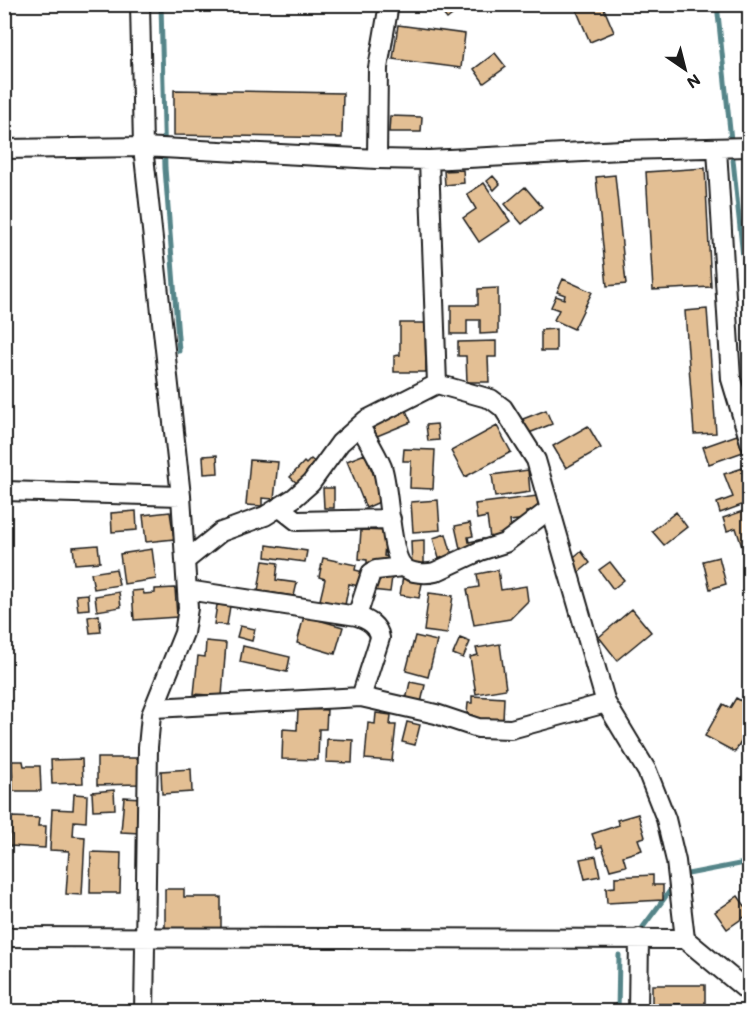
<svg xmlns="http://www.w3.org/2000/svg" width="754" height="1016" font-family="Mali,sans-serif">
	<style>
		.lines { fill: none; stroke-linecap: round; stroke-linejoin: round }
		.stream { stroke: #548589; stroke-width: 5 }
		.building { fill: #e3bf94; stroke: #1c1c1c; stroke-width: 1.5 }
		.street-casing { stroke: #1c1c1c; stroke-width: 22 }
		.street { stroke: #fff; stroke-width: 18 }
	</style>
	<rect width="100%" height="100%" fill="#fff"/>
	<filter id="ink" filterUnits="userSpaceOnUse"><feTurbulence type="fractalNoise" baseFrequency=".0167" numOctaves="2"/><feDisplacementMap in="SourceGraphic" scale="12" xChannelSelector="R" yChannelSelector="G"/><feConvolveMatrix kernelMatrix="1 2 1 2 8 2 1 2 1" color-interpolation-filters="sRGB"/></filter>
	<g filter="url(#ink)">
		<g class="lines">
			<path class="stream" d="M161,4L165,168L179,351
				M717,4L750,325
				M688,874L750,862
				M643,927L672,888
				M618,1012L619,955"/>
		</g>
		<path class="building" d="M435,4H465V5L447,19Z
			M586,4H602L614,32L590,42L576,9Z
			M398,25L465,34L461,68L393,59Z
			M495,53L506,67L484,83L474,69Z
			M174,90L343,93L342,138L174,135Z
			M390,116L422,117L421,132H389Z
			M705,168L711,287L653,290L646,172Z
			M463,170L464,183L445,185L444,171Z
			M615,175L626,284L607,286L596,177Z
			M493,176L500,184L494,190L487,181Z
			M484,183L510,221L479,242L463,218L476,209L467,194Z
			M525,187L542,207L522,224L505,204Z
			M563,279L592,292L574,329L554,320L559,310L551,307L556,296L564,299L565,295L557,292Z
			M498,288V333L480,334V320H467V334H451V305H478V289Z
			M707,309L716,433L694,434L685,311Z
			M400,323H425L426,372H394V356L400,355Z
			M556,329V351H541V330Z
			M496,341V357H488L489,382H467L466,356H458V342Z
			M405,408L411,422L377,436L371,423Z
			M546,410L552,424L529,433L523,419Z
			M437,424L439,440L428,441L426,425Z
			M497,426L511,452L465,477L451,451Z
			M588,426L601,448L566,468L553,446Z
			M737,435L743,452L709,464L703,447Z
			M404,449L435,450L433,489L410,488L411,461H403Z
			M365,454L384,500L366,508L347,461Z
			M217,455L218,473L204,474L203,456Z
			M311,459L317,464L298,484L290,477L304,462L306,464Z
			M250,460L278,462L274,499L262,498V506L246,505Z
			M743,468L750,485V502L720,513L717,503L733,497L724,474Z
			M528,470L530,492L495,497L492,475Z
			M323,488H334V508H324Z
			M537,496L539,511L526,512V519L510,521L512,535L490,538L487,517L477,519L475,504Z
			M438,500L440,530L413,532L411,502Z
			M749,509L750,548L743,550L736,528L727,531L723,518Z
			M136,511L137,530L112,532L111,513Z
			M170,512L174,539L146,542L143,515Z
			M676,512L687,527L664,545L652,531Z
			M470,523L473,536L468,537L469,542L483,539L484,548L461,553L455,526Z
			M361,530L386,531L384,556L393,557V567L367,565V560L359,559Z
			M446,534L453,558L440,562L433,538Z
			M424,540V566H412L411,541Z
			M98,545L100,562L75,564L73,547Z
			M267,545L307,551L305,562L266,557Z
			M152,549L156,579L124,584L120,554Z
			M581,551L590,563L578,573L569,561Z
			M719,557L726,584L710,589L703,561Z
			M323,558L356,565L355,570L363,572L359,586L349,584L345,605L320,600L325,579L319,577Z
			M263,561L278,563L276,580L297,583L294,596L258,591Z
			M610,562L624,580L613,589L599,570Z
			M116,569L119,585L94,589L91,573Z
			M498,570L501,590L526,586L528,601L510,619L474,625L467,589L479,587L477,574Z
			M373,575L392,577L390,592L371,590Z
			M403,576L423,579L419,598L400,595Z
			M175,588L177,617L134,620L132,591L143,590L144,594L155,593V589Z
			M119,592L121,607L97,611L95,596Z
			M429,593L453,596L447,634L424,631Z
			M88,594L89,609L78,610L76,595Z
			M217,605L230,606L227,625L214,624Z
			M632,609L651,632L617,660L599,637Z
			M99,615L101,632L90,633L88,617Z
			M304,616L343,627L335,654L297,643Z
			M240,626L255,629L252,641L237,637Z
			M415,636L437,641L428,677L406,671Z
			M460,638L470,642L463,658L453,654Z
			M206,641L226,643L222,696L194,694L198,656L205,657Z
			M500,644L506,689L476,694L470,657L478,655L476,648Z
			M243,646L290,657L287,672L240,662Z
			M410,682L425,685L421,703L406,700Z
			M472,696L504,698L503,721L471,720L472,715L467,714L468,703H472Z
			M736,698L750,706V727L735,752L705,736L723,704L730,708Z
			M298,709L327,710L326,729H319L318,760L282,759L283,729L297,730Z
			M376,713L391,715L390,725H396L392,761L365,759L368,723L375,724Z
			M407,722L420,725L415,745L402,742Z
			M327,739L353,740L352,763L326,762Z
			M97,758H139V784L97,785Z
			M82,759L83,783L52,784L51,760Z
			M12,761H23L24,766H40L41,791H13Z
			M191,769L192,792L162,794L161,771Z
			M114,790L115,809L93,810L92,792Z
			M74,794L87,795L86,822L74,821L73,836L85,837L82,895L66,894L69,851L50,850L52,809L73,810Z
			M124,797L142,798L140,833L121,832Z
			M638,814L645,837L638,839L642,850L623,856L626,866L610,870L602,846L597,848L592,834L619,825L617,820Z
			M11,817L39,818L38,826H46L45,848L10,846Z
			M91,852L121,853L120,893H90Z
			M596,856L600,876L585,879L580,859Z
			M653,875V885H663V900L607,903L606,888L615,887V877Z
			M165,889H184V897H221V930H165Z
			M738,896L750,913L727,929L715,912Z
			M652,985H705V1004H652Z"/>
		<g class="lines">
			<defs>
				<path id="street" d="M140,4L143,147L181,496L188,608L184,633L151,715L148,747L144,1012
					M4,149L143,147L377,159L429,160L622,150L750,147
					M717,149L731,379L750,442
					M377,159L378,68L389,4
					M429,160L437,384
					M360,426C367,439 376,453 382,467C390,489 389,555 404,567C411,574 427,574 435,572L480,551L505,543L550,509
					M4,491L181,496
					M279,507L297,521L391,519
					M185,561L221,532L265,516L294,498L311,483L340,443L366,420L437,384L491,399L503,408L536,460L606,703L647,771L666,819L676,861L685,939
					M187,590L357,616C368,620 378,625 380,638L361,697
					M357,616L371,573L376,570L402,567
					M154,708L361,697L436,714L478,728L511,729L606,703
					M4,937L685,939L750,993
					M638,1012L639,938"/>
			</defs>
			<use href="#street" class="street-casing"/>
			<use href="#street" class="street"/>
		</g>
	</g>
	<rect width="754" height="1016" fill="none" stroke="#fff" stroke-width="24"/>
	<rect x="12" y="12" width="730" height="992" fill="none" stroke="#1c1c1c" stroke-width="2" filter="url(#ink)"/>
	<g transform="translate(685 69) rotate(145)" stroke="#ffffff" stroke-width="4.5" paint-order="stroke">
	<path d="M0-4.5L10 22L0 15L-10 22Z" fill="#1c1c1c"/>
	<text y="-9" font-size="16" font-weight="bold" text-anchor="middle" fill="#1c1c1c">N</text>
	</g>
</svg>
